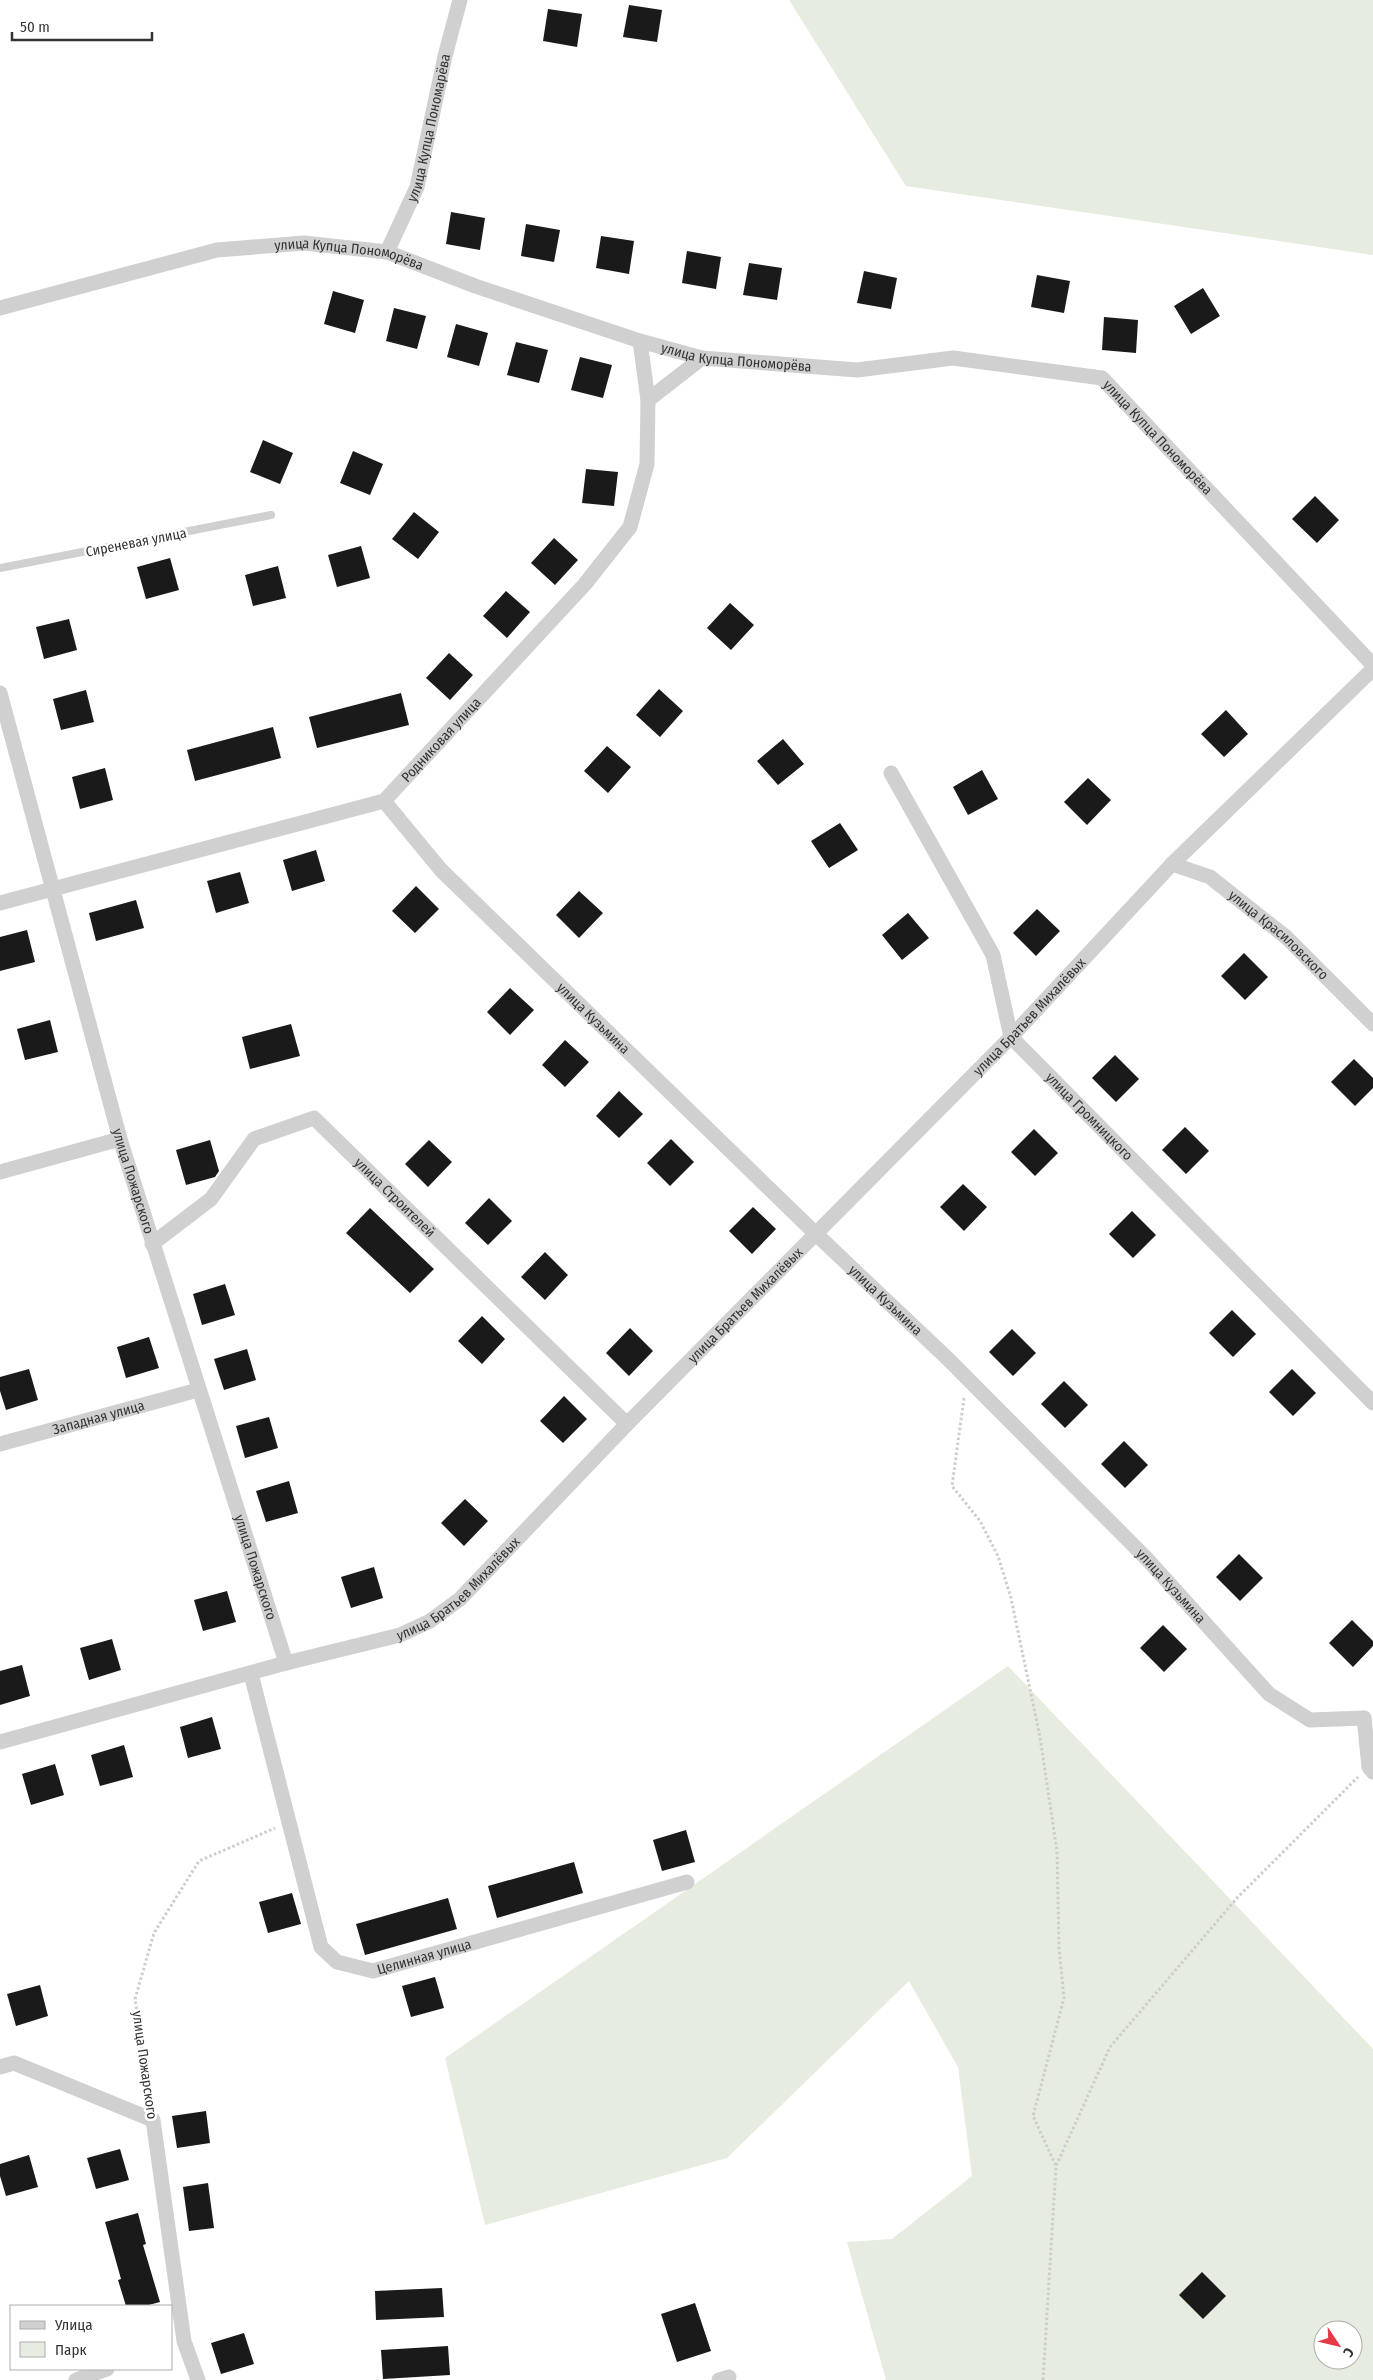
<svg xmlns="http://www.w3.org/2000/svg" width="1373" height="2380" font-family="'Fira Sans Condensed',sans-serif">
	<style>
		.green { fill: #e6ecdf; fill-rule: evenodd }
		.building { fill: #1a1a1a }
		.lines { fill: none; stroke-linecap: round; stroke-linejoin: round }
		.path { stroke: #cdcdcd; stroke-width: 3; stroke-dasharray: 2.5 2.5; stroke-linecap: butt }
		.lane { stroke: #d0d0d0; stroke-width: 8 }
		.street { stroke: #d0d0d0; stroke-width: 15 }
		.labels { text-anchor: middle; stroke-width: 5; stroke-linejoin: round; paint-order: stroke }
		.street-label { font-size: 14px; fill: #333; stroke: #fff }
	</style>
	<rect width="100%" height="100%" fill="#fff"/>
	<path class="green" d="M789,0H1373V255L906,186Z
		M1008,1666L1373,2049V2380H886L847,2242L892,2239L972,2176L958,2067L909,1981L727,2158L485,2225L445,2058ZM1323,2330H1353V2360H1323Z"/>
	<path class="building" d="M629,5L662,10L657,42L623,37Z
		M548,9L582,14L577,47L543,41Z
		M451,212L485,218L480,250L446,244Z
		M526,224L560,230L554,262L521,256Z
		M601,236L634,241L629,274L596,268Z
		M687,251L721,257L716,289L682,283Z
		M749,263L782,268L777,300L743,295Z
		M864,271L897,278L891,309L857,303Z
		M1037,275L1070,281L1064,313L1031,307Z
		M1203,288L1220,316L1191,334L1174,306Z
		M333,291L364,300L355,333L324,324Z
		M394,308L426,316L417,349L386,341Z
		M1104,317L1138,320L1136,353L1102,350Z
		M456,324L488,333L479,366L447,357Z
		M516,342L548,350L539,383L507,375Z
		M580,357L612,365L603,398L571,390Z
		M263,440L293,453L280,484L250,472Z
		M353,451L383,464L370,495L340,483Z
		M586,469L618,472L614,506L582,503Z
		M1315,496L1339,520L1317,543L1292,519Z
		M414,512L439,532L418,559L392,539Z
		M554,538L578,560L555,585L531,563Z
		M361,546L370,578L337,587L328,555Z
		M170,558L179,590L146,599L137,567Z
		M278,566L286,598L253,606L245,575Z
		M506,591L530,612L507,638L483,616Z
		M730,603L754,625L731,650L707,628Z
		M69,619L77,650L44,659L36,627Z
		M449,653L473,675L450,700L426,678Z
		M659,689L683,711L660,737L636,715Z
		M86,690L94,722L61,730L53,699Z
		M401,693L409,725L317,748L309,717Z
		M1226,710L1248,734L1224,757L1201,734Z
		M273,727L281,758L195,781L187,750Z
		M783,739L804,764L778,785L757,761Z
		M607,746L631,767L608,793L584,771Z
		M105,768L113,800L80,809L72,777Z
		M982,770L998,799L968,815L953,787Z
		M1088,778L1111,800L1087,825L1064,802Z
		M840,823L858,850L829,868L811,841Z
		M316,850L325,881L292,891L283,860Z
		M240,872L249,903L216,913L207,881Z
		M416,886L439,909L415,933L392,911Z
		M579,891L603,913L579,938L556,915Z
		M136,900L144,928L96,941L89,913Z
		M1037,909L1060,931L1036,956L1013,933Z
		M908,913L929,938L902,960L882,935Z
		M27,930L35,962L0,971V937Z
		M1244,953L1268,977L1245,1000L1221,976Z
		M510,988L534,1010L510,1035L487,1012Z
		M50,1020L58,1052L25,1060L17,1029Z
		M291,1024L300,1056L250,1069L242,1037Z
		M565,1040L589,1062L565,1087L542,1065Z
		M1115,1055L1139,1079L1116,1102L1092,1078Z
		M1354,1059L1373,1078V1088L1355,1106L1331,1082Z
		M619,1091L643,1114L619,1138L596,1116Z
		M1185,1127L1209,1151L1186,1174L1162,1150Z
		M1034,1129L1058,1153L1035,1176L1011,1152Z
		M671,1139L694,1162L670,1186L647,1163Z
		M210,1140L219,1171L215,1177L186,1185L176,1150Z
		M429,1140L452,1162L428,1187L405,1164Z
		M963,1184L987,1207L964,1231L940,1207Z
		M489,1198L512,1221L488,1245L465,1223Z
		M753,1207L776,1229L752,1254L729,1231Z
		M370,1208L434,1269L410,1293L346,1233Z
		M1132,1211L1156,1235L1133,1258L1109,1234Z
		M545,1252L568,1275L545,1300L521,1277Z
		M225,1284L235,1315L202,1325L193,1294Z
		M1232,1310L1256,1334L1233,1357L1209,1333Z
		M482,1316L505,1339L482,1364L458,1341Z
		M630,1328L653,1351L629,1376L606,1353Z
		M1012,1329L1036,1353L1013,1376L989,1352Z
		M149,1337L159,1368L126,1378L117,1347Z
		M247,1349L256,1380L224,1390L214,1359Z
		M29,1369L38,1400L6,1410L0,1391V1377Z
		M1292,1369L1316,1393L1293,1416L1269,1392Z
		M1064,1381L1088,1405L1065,1428L1041,1404Z
		M564,1396L587,1419L563,1443L540,1421Z
		M269,1417L278,1448L245,1458L236,1426Z
		M1124,1441L1148,1465L1125,1488L1101,1464Z
		M289,1481L298,1513L266,1522L256,1491Z
		M465,1499L488,1521L464,1546L441,1523Z
		M1239,1554L1263,1578L1240,1601L1216,1577Z
		M374,1567L383,1598L351,1608L341,1577Z
		M227,1591L236,1622L203,1631L194,1600Z
		M1352,1620L1373,1641V1646L1353,1667L1329,1643Z
		M1163,1625L1187,1649L1164,1672L1140,1648Z
		M112,1639L121,1670L89,1680L80,1648Z
		M22,1665L30,1696L0,1705V1671Z
		M212,1717L221,1749L188,1758L180,1727Z
		M124,1745L133,1777L100,1786L91,1755Z
		M55,1764L64,1795L31,1805L22,1774Z
		M686,1830L695,1862L662,1871L653,1840Z
		M574,1862L583,1893L497,1918L488,1886Z
		M292,1893L301,1924L268,1933L259,1902Z
		M448,1898L457,1929L365,1955L356,1924Z
		M435,1977L444,2008L411,2017L402,1986Z
		M40,1985L48,2016L16,2026L7,1994Z
		M206,2111L210,2143L177,2148L172,2116Z
		M120,2149L129,2180L96,2189L87,2158Z
		M29,2155L38,2187L6,2196L0,2176V2164Z
		M208,2183L214,2228L189,2231L183,2187Z
		M138,2213L146,2244L143,2245L160,2302L145,2306H126L118,2280L121,2279L105,2222Z
		M1202,2272L1226,2296L1203,2319L1179,2295Z
		M442,2288L444,2317L376,2320L375,2291Z
		M695,2303L711,2351L677,2362L661,2314Z
		M244,2333L254,2364L221,2374L211,2343Z
		M448,2346L450,2375L383,2379L381,2350Z"/>
	<g class="lines">
		<path class="path" d="M964,1398L952,1486L980,1521L998,1556L1011,1598L1040,1737L1057,1851L1059,1948L1064,1998L1033,2116L1056,2166
			M150,2103L135,1999L154,1933L199,1861L275,1828
			M1043,2380L1056,2166L1110,2047L1237,1898L1358,1777"/>
		<path class="lane" d="M0,568L271,515"/>
		<g class="street">
			<path id="s1" d="M387,252L417,187L445,56L460,0"/>
			<path id="s2" d="M0,308L217,250L304,243L387,252L475,286L640,341L702,358L857,370L953,358L1102,378L1373,665"/>
			<path d="M640,341L648,400"/>
			<path id="s3" d="M0,693L120,1139L286,1663"/>
			<path id="s4" d="M891,773L993,955L1011,1037L1373,1403"/>
			<path id="s5" d="M384,801L441,870L816,1234L948,1359L1147,1559L1269,1694L1310,1720L1364,1718"/>
			<path id="s6" d="M1172,864L1210,877L1286,937L1373,1024"/>
			<path id="s7" d="M0,903L384,801L585,584L630,527L647,464L648,400L702,358"/>
			<path d="M0,1172L120,1139"/>
			<path id="s8" d="M152,1244L211,1199L254,1139L314,1118L627,1424"/>
			<path id="s9" d="M0,1444L198,1390"/>
			<path id="s10" d="M251,1674L321,1947L337,1962L373,1971L687,1882"/>
			<path d="M1364,1718L1369,1767L1373,1772"/>
			<path id="s11" d="M0,1742L286,1663L400,1635L430,1621L460,1599L627,1424L1011,1037L1172,864L1373,669"/>
			<path d="M0,2067L14,2063L153,2120L184,2341L198,2380"/>
			<path d="M76,2380L107,2369"/>
			<path d="M719,2380L729,2377"/>
		</g>
	</g>
	<g class="labels">
		<g class="street-label">
			<text dy="5" stroke="none"><textPath href="#s1" startOffset="132">улица Купца Пономарёва</textPath></text>
			<text dy="5" stroke="none"><textPath href="#s2" startOffset="358">улица Купца Пономорёва</textPath></text>
			<text dy="5" stroke="none"><textPath href="#s2" startOffset="762">улица Купца Пономорёва</textPath></text>
			<text dy="5" stroke="none"><textPath href="#s2" startOffset="1212">улица Купца Пономорёва</textPath></text>
			<text transform="translate(136 542) rotate(-11)" y="5">Сиреневая улица</text>
			<text dy="5" stroke="none"><textPath href="#s7" startOffset="481">Родниковая улица</textPath></text>
			<text dy="5" stroke="none"><textPath href="#s6" startOffset="130">улица Красиловского</textPath></text>
			<text dy="5" stroke="none"><textPath href="#s11" startOffset="1299">улица Братьев Михалёвых</textPath></text>
			<text dy="5" stroke="none"><textPath href="#s5" startOffset="302">улица Кузьмина</textPath></text>
			<text dy="5" stroke="none"><textPath href="#s4" startOffset="404">улица Громницкого</textPath></text>
			<text dy="5" stroke="none"><textPath href="#s3" startOffset="506">улица Пожарского</textPath></text>
			<text dy="5" stroke="none"><textPath href="#s8" startOffset="325">улица Строителей</textPath></text>
			<text dy="5" stroke="none"><textPath href="#s5" startOffset="708">улица Кузьмина</textPath></text>
			<text dy="5" stroke="none"><textPath href="#s11" startOffset="894">улица Братьев Михалёвых</textPath></text>
			<text dy="5" stroke="none"><textPath href="#s9" startOffset="102">Западная улица</textPath></text>
			<text dy="5" stroke="none"><textPath href="#s3" startOffset="911">улица Пожарского</textPath></text>
			<text dy="5" stroke="none"><textPath href="#s11" startOffset="489">улица Братьев Михалёвых</textPath></text>
			<text dy="5" stroke="none"><textPath href="#s5" startOffset="1112">улица Кузьмина</textPath></text>
			<text dy="5" stroke="none"><textPath href="#s10" startOffset="394">Целинная улица</textPath></text>
			<text transform="translate(145 2065) rotate(82)" y="5">улица Пожарского</text>
		</g>
	</g>
	<rect x="10" y="2305" width="162" height="65" fill="#ffffff" stroke="#adadad"/>
	<rect x="20" y="2321" width="25" height="8" fill="#d0d0d0" stroke="#adadad"/>
	<text x="55" y="2330" font-size="15" fill="#333333">Улица</text>
	<rect x="20" y="2342" width="25" height="15" fill="#e6ecdf" stroke="#adadad"/>
	<text x="55" y="2355" font-size="15" fill="#333333">Парк</text>
	<g transform="translate(1338 2345) rotate(125)"><circle r="24" fill="#ffffff" stroke="#adadad"/>
	<path d="M0-4L9 19L0 12L-9 19Z" fill="#e63946"/>
	<text y="-8" font-size="14" font-weight="bold" text-anchor="middle" fill="#333333">С</text>
	</g>
	<path d="M12 32v8h140v-8" fill="none" stroke="#333333" stroke-width="2.5"/>
	<text x="20" y="32" font-size="15" fill="#333333" stroke="#ffffff" stroke-width="4" paint-order="stroke">50 m</text>
</svg>
